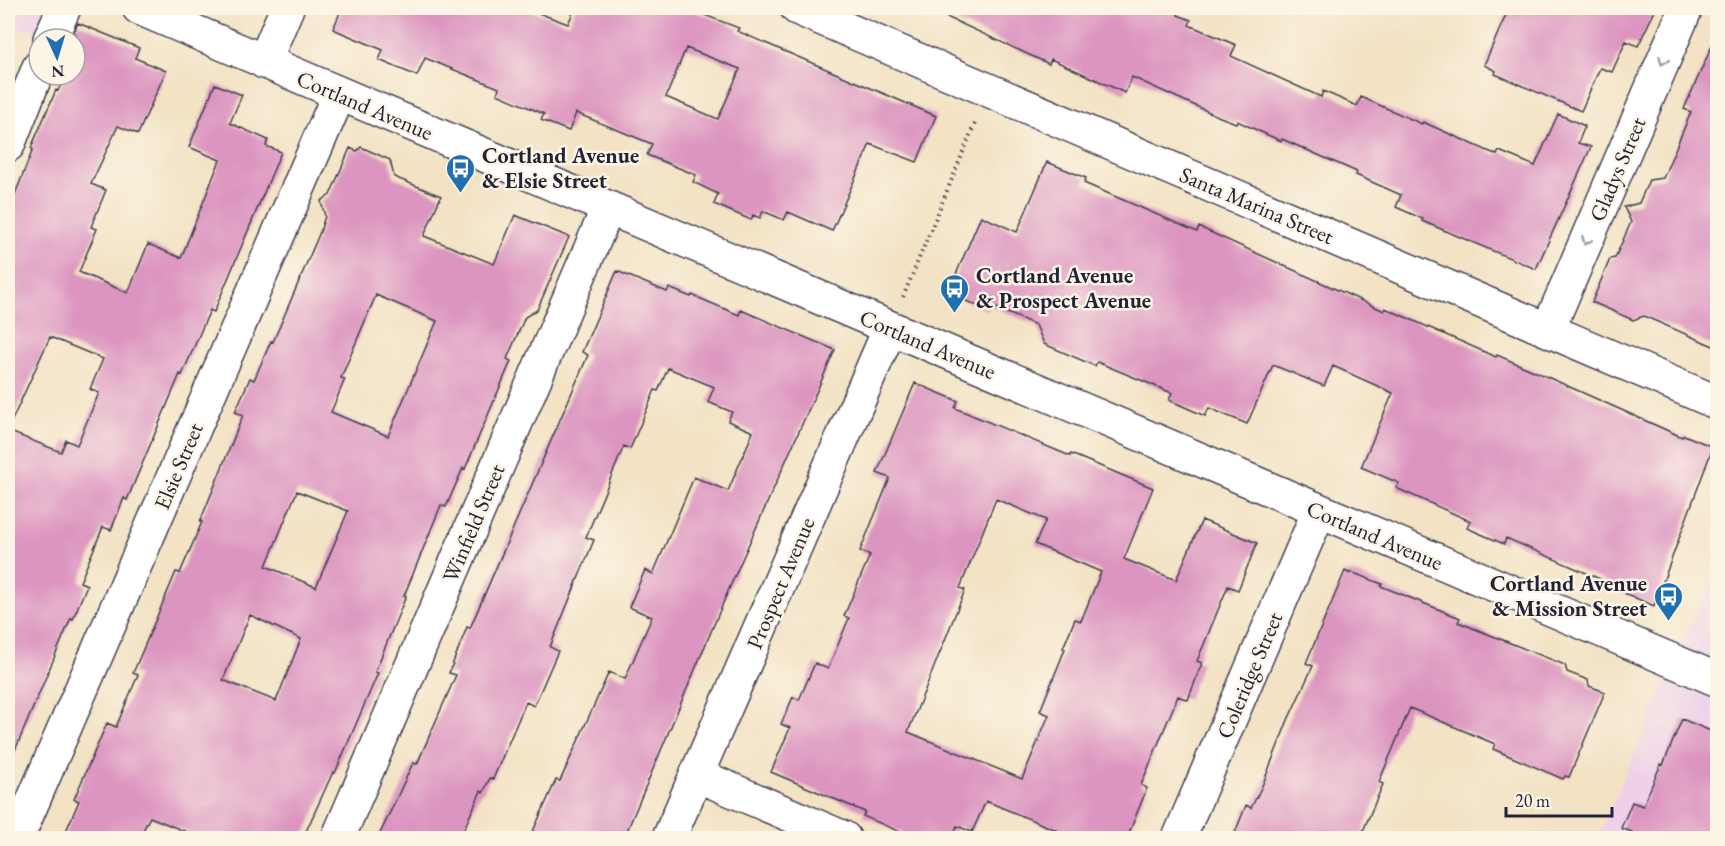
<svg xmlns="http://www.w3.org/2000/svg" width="1725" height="846" font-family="'EB Garamond',serif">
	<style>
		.built { fill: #eed0e8 }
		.building { fill: #dc94c0; fill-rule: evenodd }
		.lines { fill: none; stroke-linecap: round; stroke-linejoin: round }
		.minor-casing { stroke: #413f50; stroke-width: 36 }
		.path { stroke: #413f50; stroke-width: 4; stroke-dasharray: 1.5 4.5; stroke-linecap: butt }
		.minor { stroke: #fff; stroke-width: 33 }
		.oneway { stroke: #9c9ca7 }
		.labels { text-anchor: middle; stroke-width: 5; stroke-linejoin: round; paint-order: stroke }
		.street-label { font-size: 22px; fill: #22223b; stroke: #fcf5e5 }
		.poi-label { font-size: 22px; font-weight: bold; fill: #22223b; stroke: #fcf5e5; text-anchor: start }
	</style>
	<rect width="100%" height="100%" fill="#fcf5e5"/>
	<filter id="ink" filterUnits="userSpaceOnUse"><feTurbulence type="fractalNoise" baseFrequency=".0167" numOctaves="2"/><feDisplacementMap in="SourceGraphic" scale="12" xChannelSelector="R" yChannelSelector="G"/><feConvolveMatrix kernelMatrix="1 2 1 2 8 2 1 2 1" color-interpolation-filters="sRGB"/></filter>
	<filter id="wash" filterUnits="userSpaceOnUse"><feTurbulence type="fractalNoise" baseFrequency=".008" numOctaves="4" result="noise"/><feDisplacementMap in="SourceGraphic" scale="24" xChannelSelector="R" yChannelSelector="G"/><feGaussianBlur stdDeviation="1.35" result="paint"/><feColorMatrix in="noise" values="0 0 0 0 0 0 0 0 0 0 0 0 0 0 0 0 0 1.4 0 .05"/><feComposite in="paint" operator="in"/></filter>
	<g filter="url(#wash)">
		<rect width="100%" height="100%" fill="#f3e2c4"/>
		<path class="built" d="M8,8H64L54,31L8,28Z
			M1717,577V838H1598L1690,624Z"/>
		<g id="blocks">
			<path class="building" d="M342,8H525L568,24L575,8H686L739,28L737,31L936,116L917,162L870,144L832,231L788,212L784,220L763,211L760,218L753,215L751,220L714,204L718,194L693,182L696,175L647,155L652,144L576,113L569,131L541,120L544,114L497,94L499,88L425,58L417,76L379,60L383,50L333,29ZM686,48L740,69L718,119L666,97Z
				M927,8H1182L1178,15L1191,20L1189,25L1236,45L1231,56L1321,97L1323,91L1357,106L1361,97L1422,124L1423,122L1497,155L1499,151L1535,166L1558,114L1585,126L1578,143L1591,147L1536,269L1422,221L1423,219L1396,207L1401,195L1356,175L1357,172L1282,139L1281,141L1237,121L1236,123L1220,117L1132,77L1125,93L1051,59L1049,64Z
				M1509,8H1656L1638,46L1626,41L1612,72L1600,68L1581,111L1495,74L1496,71L1484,65Z
				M78,23L139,48L135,58L166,71L138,134L118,126L91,184L106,190L91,227L97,229L79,272L128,293L148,244L181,258L220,160L189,147L215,84L242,95L230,123L268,140L266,146L281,152L214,312L210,310L182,375L180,374L127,500L124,498L111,530L103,527L80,582L87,585L73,619L71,618L8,767V431L61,452L66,440L77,445L99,393L90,389L103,359L50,337L8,429V212L33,149L31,148L56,90L58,91L65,75H75V51L78,44L74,32Z
				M1718,32V348L1644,316L1633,320L1592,302L1610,259L1615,258L1631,222L1624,207L1639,203L1649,180L1663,178L1691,112L1684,109Z
				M361,147L390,160L394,177L441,196L424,236L494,264L515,215L569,237L537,310L525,317L507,359L511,361L465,469L463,468L446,507L441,505L404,596H406L375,672L378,673L335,773L333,772L303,838H201L150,817L139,838H63L79,801L74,799L107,723L116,727L138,675L133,673L176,572L180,573L202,522H200L243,415L235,412L250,378L254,380L271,341L273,342L320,232L325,216L321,201L330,195L350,148L357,151ZM376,295L437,321L388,436L331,412L345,379L341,378ZM297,491L348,511L316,587L266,566ZM250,615L301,639L276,701L223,680Z
				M1047,162L1086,178L1084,183L1197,232L1199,227L1384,311L1385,308L1496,357L1497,355L1534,371L1682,437L1684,435L1713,447L1654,606L1617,590L1619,587L1616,586L1506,538L1504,544L1467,528L1470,521L1396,488L1399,483L1361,467L1393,393L1333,366L1324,386L1273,365L1247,424L1209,408L1205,416L1169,400L1172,393L1097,362L1095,366L1044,344L1036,325L989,305L987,310L948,293L981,216L1017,232Z
				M617,271L667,292L669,288L691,297L692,295L739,315L741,310L835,350L729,589L624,838H530L556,780L560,781L609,672L625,679L652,617L629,607L645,570L653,574L694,477L728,491L753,432L728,421L732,412L708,402L714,387L668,368L658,391L655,390L630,449L624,446L586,537L594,540L550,647L558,651L534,706L526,702L493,779L490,778L483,793L481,791L460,838H378L413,763L417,764L456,675L449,673L467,627L470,628L588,355L582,352Z
				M915,383L958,401L955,408L1070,456L1071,454L1153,488L1124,559L1176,580L1202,520L1257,543L1238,590L1228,586L1197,661L1202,663L1188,700L1178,696L1141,785L1147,788L1127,838H1052L1056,830L986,801L972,832L957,826L952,838H914L863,816L865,812L771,772L790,728L781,724L793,697L799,700L815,663L828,669L849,618L844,616L870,555L860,551L890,478L877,473ZM996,499L1046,520L1035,544L1101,572L1081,621L1075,619L1063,648L1065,649L1040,711L1049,715L1022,779L908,732L965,590L960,588Z
				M1345,571L1350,574L1351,572L1382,584L1381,586L1460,618L1458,622L1565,665L1567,672L1588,680L1589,686L1605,692L1569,777L1565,776L1563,779L1493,749L1495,744L1410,708L1379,782L1383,784L1360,838H1233L1246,805L1251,808L1262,786L1288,720L1313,666L1306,663Z
				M1682,719L1718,734V838H1628L1632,832L1621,828L1632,802L1643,806L1661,764L1663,765Z"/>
		</g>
	</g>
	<g filter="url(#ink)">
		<use href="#blocks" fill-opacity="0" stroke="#413f50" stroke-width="1.5"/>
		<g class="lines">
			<defs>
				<path id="minor" d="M139,8L1718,680
					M797,8L1718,403
					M50,39L64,8
					M264,62L287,8
					M8,145L39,67
					M1548,330L1686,8
					M697,775L844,838
					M17,838L339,94
					M338,838L608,208
					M669,838L890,328
					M1179,838L1319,511"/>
			</defs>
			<use href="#minor" class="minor-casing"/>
			<path class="path" d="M903,297L976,121"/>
			<use href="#minor" class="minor"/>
		</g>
		<defs><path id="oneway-chevron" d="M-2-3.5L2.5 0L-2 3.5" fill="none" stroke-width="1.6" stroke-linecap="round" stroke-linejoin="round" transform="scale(1.5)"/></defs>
		<g class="oneway">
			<use href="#oneway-chevron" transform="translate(1663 61) rotate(113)"/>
			<use href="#oneway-chevron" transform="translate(1586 241) rotate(113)"/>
		</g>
	</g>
	<defs>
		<symbol id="bus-pin" viewBox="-11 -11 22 30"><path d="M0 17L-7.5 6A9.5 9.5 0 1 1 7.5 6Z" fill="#1f6fb2" stroke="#fcf5e5"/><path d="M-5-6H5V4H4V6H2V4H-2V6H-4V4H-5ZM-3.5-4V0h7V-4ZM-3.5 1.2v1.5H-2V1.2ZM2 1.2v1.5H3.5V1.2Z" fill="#fff"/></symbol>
	</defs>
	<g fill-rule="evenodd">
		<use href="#bus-pin" x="444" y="152" width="33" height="45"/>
		<use href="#bus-pin" x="938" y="272" width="33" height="45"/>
		<use href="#bus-pin" x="1652" y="580" width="33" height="45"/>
	</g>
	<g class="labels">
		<g class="street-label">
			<text transform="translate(365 105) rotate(23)" y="8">Cortland Avenue</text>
			<text transform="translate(1617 169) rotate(-67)" y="8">Gladys Street</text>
			<text transform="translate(1257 205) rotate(23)" y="8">Santa Marina Street</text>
			<text transform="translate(928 344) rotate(23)" y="8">Cortland Avenue</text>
			<text transform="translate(178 466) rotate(-67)" y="8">Elsie Street</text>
			<text transform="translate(473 523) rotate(-67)" y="8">Winfield Street</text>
			<text transform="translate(1375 535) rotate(23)" y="8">Cortland Avenue</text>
			<text transform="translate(780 583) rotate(-67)" y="8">Prospect Avenue</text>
			<text transform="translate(1249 675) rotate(-67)" y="8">Coleridge Street</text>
		</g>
		<g class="poi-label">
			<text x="482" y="163">Cortland Avenue<tspan x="482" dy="25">&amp; Elsie Street</tspan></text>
			<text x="976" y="283">Cortland Avenue<tspan x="976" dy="25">&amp; Prospect Avenue</tspan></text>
			<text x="1647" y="591" text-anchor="end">Cortland Avenue<tspan x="1647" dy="25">&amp; Mission Street</tspan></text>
		</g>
	</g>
	<rect width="1725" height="846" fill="none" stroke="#fcf5e5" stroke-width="30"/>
	<g transform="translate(57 57) rotate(176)"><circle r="28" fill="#fcf5e5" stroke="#a5a1a1" stroke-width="1.5"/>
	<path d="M0-4.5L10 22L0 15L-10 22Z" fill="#1f6fb2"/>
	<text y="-9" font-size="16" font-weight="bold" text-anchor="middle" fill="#22223b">N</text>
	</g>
	<path d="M1506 807v9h106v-9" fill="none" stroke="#22223b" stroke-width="3"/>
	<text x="1515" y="807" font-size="18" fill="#22223b" stroke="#fcf5e5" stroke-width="4.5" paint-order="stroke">20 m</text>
</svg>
